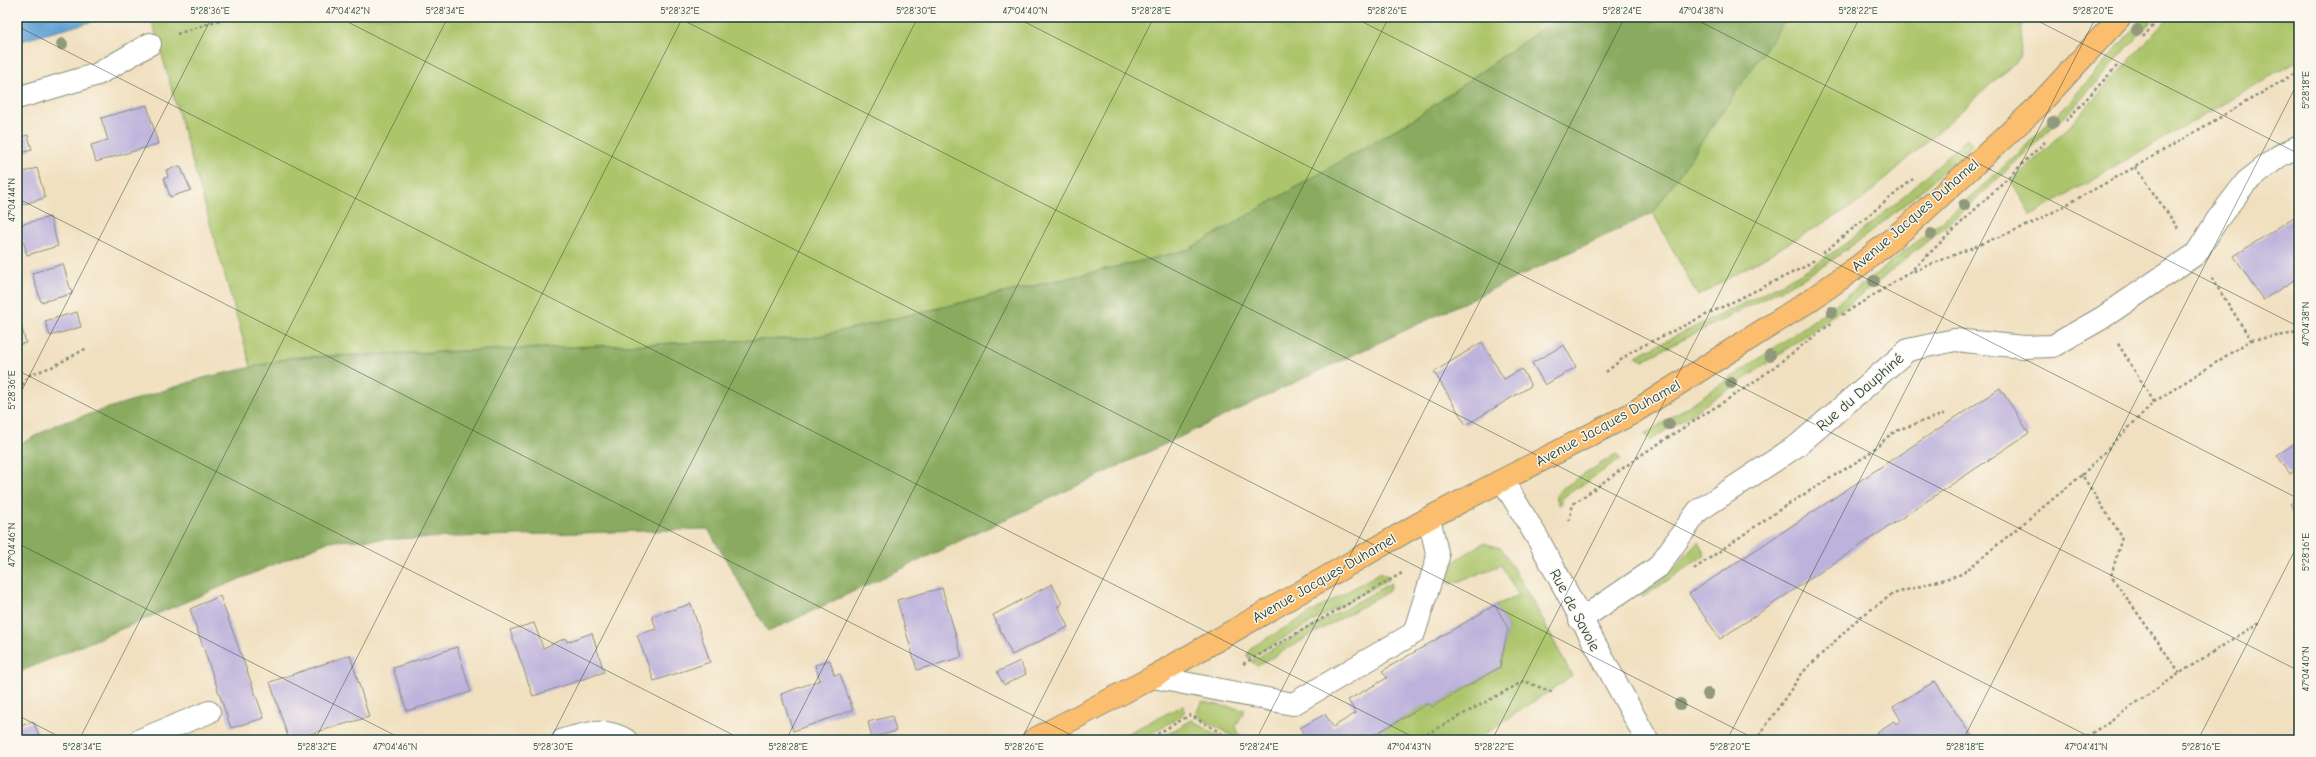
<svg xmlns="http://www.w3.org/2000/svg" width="2316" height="757" font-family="'Comic Neue',sans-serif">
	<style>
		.green { fill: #acc56b; stroke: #668150 }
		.forest { fill: #89aa5f; stroke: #54744a }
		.water { fill: #61a2d5; stroke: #407084 }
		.building { fill: #bdb2dc }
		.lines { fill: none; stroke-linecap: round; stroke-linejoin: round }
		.minor-casing { stroke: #888e7a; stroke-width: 24 }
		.major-casing { stroke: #888e7a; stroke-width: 24 }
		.path { stroke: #888e7a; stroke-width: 2.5; stroke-dasharray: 3 3; stroke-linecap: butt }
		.minor { stroke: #fff; stroke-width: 22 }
		.major { stroke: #fbbd6e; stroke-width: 22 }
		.tree { fill: #91997b }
		.ticks { fill: none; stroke: #1f3d34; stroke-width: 1; stroke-opacity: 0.45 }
		.labels { text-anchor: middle; stroke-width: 3; stroke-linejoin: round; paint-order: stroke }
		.street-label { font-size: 15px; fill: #1f3d34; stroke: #fbf7ec }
		.neatline { fill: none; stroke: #1f3d34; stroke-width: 1.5 }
		.ticks-label { font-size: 10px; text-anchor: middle; fill: #1f3d34 }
	</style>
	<rect width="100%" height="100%" fill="#fbf7ec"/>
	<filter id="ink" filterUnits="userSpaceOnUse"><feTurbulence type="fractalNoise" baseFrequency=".025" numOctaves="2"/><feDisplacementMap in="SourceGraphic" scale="8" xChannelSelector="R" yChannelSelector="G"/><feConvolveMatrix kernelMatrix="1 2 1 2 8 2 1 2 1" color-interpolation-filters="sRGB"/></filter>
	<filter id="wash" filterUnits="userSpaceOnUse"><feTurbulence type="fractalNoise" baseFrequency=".012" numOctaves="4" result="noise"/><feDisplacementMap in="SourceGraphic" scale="16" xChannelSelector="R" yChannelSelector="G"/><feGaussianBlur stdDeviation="0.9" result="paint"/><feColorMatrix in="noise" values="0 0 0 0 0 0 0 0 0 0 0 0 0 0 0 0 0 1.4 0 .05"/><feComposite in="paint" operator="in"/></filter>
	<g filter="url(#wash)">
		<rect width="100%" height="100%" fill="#f1e0c0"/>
		<path class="green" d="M151,17H1558L1417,117L1188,250L810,338L292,357L251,367Z
			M1787,17H2032L2022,26L2020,58L1861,201L1698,296L1653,213Z
			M2144,17H2155L2074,107L1973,202L1943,228L1873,286L1824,322L1755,372L1650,441L1645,434C1796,337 1946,232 2070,101C2095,73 2119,45 2144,17Z
			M2169,17H2299V60L2031,215L2011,182L2063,133Z
			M1967,138L1973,144L1934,180L1872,231L1828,263L1802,279L1643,360L1636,356C1690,328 1746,304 1799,274C1861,238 1914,187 1967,138Z
			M1616,454L1621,459L1565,496L1562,500V503L1559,505L1556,496L1560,490Z
			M1698,542L1705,555L1643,597L1641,595L1671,571Z
			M1483,543L1501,548L1536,607L1572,676L1476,740H1365L1429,703L1432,707L1500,667L1508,628L1495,605L1519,596L1501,565L1454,583L1451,584L1445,580L1452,563Z
			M1381,572L1390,578L1249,658L1247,655L1252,647Z
			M1391,583L1389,591L1257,666L1251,661Z
			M1202,702L1245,710L1236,726L1239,734L1248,740H1239L1199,717L1196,713Z
			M1184,705V712L1180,717L1139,740H1114Z
			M1192,720L1224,740H1157Z"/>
		<path class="forest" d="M1558,17H1787L1653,213L768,632L708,529L330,541L17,673V446L55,425L203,378L292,358L810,338L1188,250L1417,117Z"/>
		<path class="water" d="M17,17H109L17,42Z"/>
		<g id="blocks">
			<path class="building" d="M147,105L158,144L96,162L91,145L108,140L101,118Z
				M28,135L32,150L17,154V138Z
				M180,166L191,190L170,197L164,178L168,177L166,170Z
				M37,168L45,198L17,206V174Z
				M2299,214V277L2263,300L2234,256Z
				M50,217L58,246L27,255L19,225Z
				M63,264L72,294L41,302L32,273Z
				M17,312L26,343L17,345Z
				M77,312L81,327L50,336L45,321Z
				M1482,342L1504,379L1522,369L1531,386L1466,425L1434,372Z
				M1564,345L1576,367L1545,385L1532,363Z
				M2000,388L2029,433L1720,639L1689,594Z
				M2299,441V468L2290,474L2277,455Z
				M2299,498V518L2290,504Z
				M1052,584L1062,604L1058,606L1068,627L1012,655L993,615Z
				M942,588L962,657L917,670L897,600Z
				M220,596L264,718L231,728L190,609Z
				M691,604L710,662L654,681L637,635L656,629L652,616Z
				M1495,605L1508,628L1500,667L1432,707L1429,703L1365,740H1307L1300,728L1325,714L1333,727L1356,713L1348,700L1387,678L1382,671Z
				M534,623L543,648L566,638L567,642L592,633L604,672L533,696L510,630Z
				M457,647L471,692L407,711L393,668Z
				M350,655L369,717L289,740L270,682Z
				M830,660L834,675L840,674L853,710L793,731L781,694L820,680L815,665Z
				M1020,661L1026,674L1004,685L997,672Z
				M1935,681L1974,740H1882L1877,732L1894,721L1896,724L1901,720L1893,707Z
				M892,716L896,731L872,738L868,722Z
				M33,721L41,740H17V728Z"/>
		</g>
	</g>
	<g filter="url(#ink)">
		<use href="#blocks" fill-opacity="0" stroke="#888e7a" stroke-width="1"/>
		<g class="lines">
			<defs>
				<path id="minor" d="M17,98L98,74L150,44
					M1503,481L1538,539L1647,740
					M1580,620L1658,567L1698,511L1798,445L1908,350L1955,340L2023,347L2053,346L2102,318L2196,254L2217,220L2246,182L2279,156L2299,146
					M1153,677L1293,704L1414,633L1438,557L1429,518
					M140,740L209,712
					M563,740C585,734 605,727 626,740"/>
				<path id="major" d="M1033,740L1153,677L1429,518L1631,414L1809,301L1860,265L1909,225L2036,108L2120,17"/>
			</defs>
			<use href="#minor" class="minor-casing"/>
			<use href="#major" class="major-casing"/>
			<path class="path" d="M177,34L228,17
				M2143,37L2161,17
				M2066,121L2117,66
				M2135,167L2178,228
				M1823,253L1913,179
				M1909,273L2047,140
				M1842,315L1907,274L2033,223L2135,167L2299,71
				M2251,340L2290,334L2299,331
				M1606,372L1632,351L1802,268L1816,259
				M17,396L27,376L54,366L87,348
				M2154,402L2251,340L2211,277
				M2082,475L2154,402L2117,342
				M1569,521L1573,504L1644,453L1753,383L1833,322
				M1694,569L1782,508L1866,456L1891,434L1903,428L1944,414
				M1243,664L1402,573
				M1147,740L1190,715L1233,740
				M1416,740L1524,681L1554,693
				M1756,740L1803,672L1859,618L1893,594L1962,574L2082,475L2122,537L2111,576L2180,673
				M2082,740L2180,673L2260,622"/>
			<use href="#minor" class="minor"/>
			<use href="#major" class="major"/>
		</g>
		<g class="tree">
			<circle cx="2137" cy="30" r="6"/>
			<circle cx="62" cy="44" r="6"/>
			<circle cx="2053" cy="122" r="6"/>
			<circle cx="1964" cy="205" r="6"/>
			<circle cx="1931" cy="234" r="6"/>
			<circle cx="1874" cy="281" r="6"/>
			<circle cx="1832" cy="312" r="6"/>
			<circle cx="1770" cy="355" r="6"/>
			<circle cx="1731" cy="383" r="6"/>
			<circle cx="1669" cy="424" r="6"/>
			<circle cx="1708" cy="694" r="6"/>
			<circle cx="1680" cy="704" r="6"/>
		</g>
	</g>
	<path class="ticks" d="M338,17L1757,740M677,17L2096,740M1015,17L2299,671M1353,17L2299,499M1691,17L2299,327M2030,17L2299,154M17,26L1419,740M17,198L1081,740M17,370L743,740M17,400L212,17M17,543L404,740M17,715L66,740M79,740L448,17M315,740L683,17M550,740L918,17M786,740L1154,17M1021,740L1389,17M1256,740L1625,17M1492,740L1860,17M1727,740L2096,17M1963,740L2299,80M2198,740L2299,542"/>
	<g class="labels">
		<g class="street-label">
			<text transform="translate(1915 215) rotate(-41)" y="5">Avenue Jacques Duhamel</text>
			<text transform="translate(1860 392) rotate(-41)" y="5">Rue du Dauphiné</text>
			<text transform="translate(1608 423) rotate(-29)" y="5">Avenue Jacques Duhamel</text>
			<text transform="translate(1324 578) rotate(-30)" y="5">Avenue Jacques Duhamel</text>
			<text transform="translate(1575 610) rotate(62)" y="5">Rue de Savoie</text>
		</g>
	</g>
	<rect width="2316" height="757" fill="none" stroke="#fbf7ec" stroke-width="44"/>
	<rect x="22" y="22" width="2272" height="713" class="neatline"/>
	<g class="ticks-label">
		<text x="210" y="14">5°28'36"E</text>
		<text x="348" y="14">47°04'42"N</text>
		<text x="445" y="14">5°28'34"E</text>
		<text x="680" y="14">5°28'32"E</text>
		<text x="916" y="14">5°28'30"E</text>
		<text x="1025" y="14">47°04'40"N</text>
		<text x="1151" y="14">5°28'28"E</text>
		<text x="1387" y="14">5°28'26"E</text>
		<text x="1622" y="14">5°28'24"E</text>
		<text x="1701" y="14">47°04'38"N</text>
		<text x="1858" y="14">5°28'22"E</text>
		<text x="2093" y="14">5°28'20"E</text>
		<text transform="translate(2305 90) rotate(-90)" y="4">5°28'18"E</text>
		<text transform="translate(11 200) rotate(-90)" y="4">47°04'44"N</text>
		<text transform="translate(2305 324) rotate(-90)" y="4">47°04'38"N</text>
		<text transform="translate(11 390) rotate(-90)" y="4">5°28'36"E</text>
		<text transform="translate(11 545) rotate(-90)" y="4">47°04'46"N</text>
		<text transform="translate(2305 552) rotate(-90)" y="4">5°28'16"E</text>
		<text transform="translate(2305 669) rotate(-90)" y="4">47°04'40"N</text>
		<text x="82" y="750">5°28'34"E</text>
		<text x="317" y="750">5°28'32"E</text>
		<text x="395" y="750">47°04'46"N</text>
		<text x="553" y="750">5°28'30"E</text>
		<text x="788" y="750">5°28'28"E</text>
		<text x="1024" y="750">5°28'26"E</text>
		<text x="1259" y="750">5°28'24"E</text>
		<text x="1409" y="750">47°04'43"N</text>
		<text x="1494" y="750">5°28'22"E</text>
		<text x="1730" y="750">5°28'20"E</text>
		<text x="1965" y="750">5°28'18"E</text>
		<text x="2086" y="750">47°04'41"N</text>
		<text x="2201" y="750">5°28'16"E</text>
	</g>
</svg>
